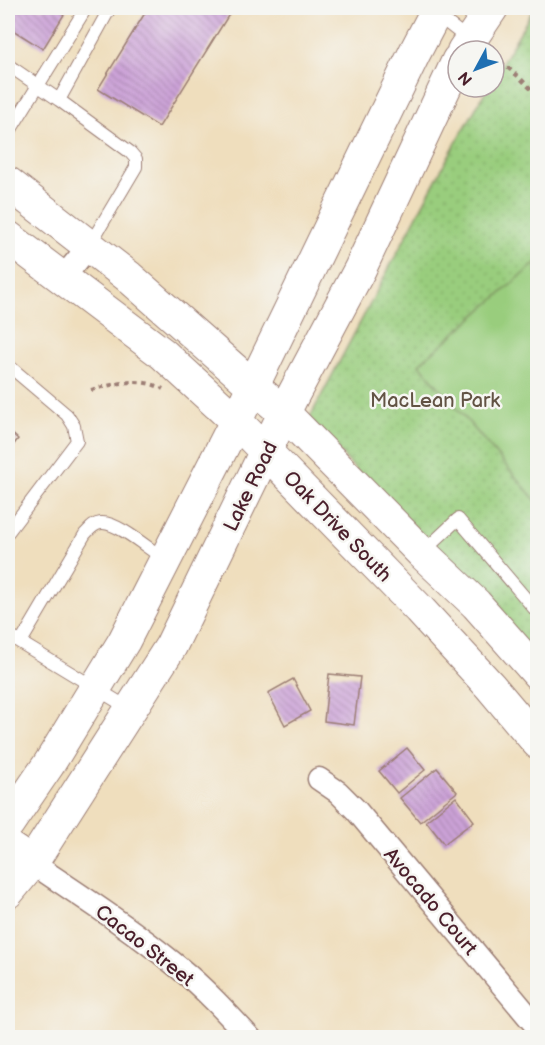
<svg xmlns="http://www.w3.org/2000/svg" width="545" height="1045" font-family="'Balsamiq Sans',sans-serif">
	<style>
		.grass { fill: url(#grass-dots); stroke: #727654; stroke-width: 1.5 }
		.garden { fill: #99cd7d; stroke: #727654; stroke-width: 1.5 }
		.building { fill: url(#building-back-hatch) }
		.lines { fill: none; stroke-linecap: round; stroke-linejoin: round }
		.lane-casing { stroke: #9c7e74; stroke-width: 14 }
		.street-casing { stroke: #9c7e74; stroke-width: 25 }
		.secondary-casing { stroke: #9c7e74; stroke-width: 34 }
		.path { stroke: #9c7e74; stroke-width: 4; stroke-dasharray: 4.5 4.5; stroke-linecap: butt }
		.lane { stroke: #fff; stroke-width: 12 }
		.street { stroke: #fff; stroke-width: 22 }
		.secondary { stroke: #fff; stroke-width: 32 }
		.labels { text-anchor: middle; stroke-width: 5; stroke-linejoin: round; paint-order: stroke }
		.park-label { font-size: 20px; fill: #625344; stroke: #f6f6f2 }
		.street-label { font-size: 20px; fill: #4a1f2b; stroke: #f6f6f2 }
	</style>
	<defs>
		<pattern id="grass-dots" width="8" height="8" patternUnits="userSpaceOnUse" patternTransform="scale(1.5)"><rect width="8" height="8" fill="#99cd7d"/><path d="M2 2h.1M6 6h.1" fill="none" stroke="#85b06c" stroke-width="1.8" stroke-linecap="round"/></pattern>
		<pattern id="building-back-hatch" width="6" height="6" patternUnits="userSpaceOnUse" patternTransform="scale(1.5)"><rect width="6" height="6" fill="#cca3d8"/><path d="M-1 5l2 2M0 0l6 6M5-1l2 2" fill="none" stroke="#a884af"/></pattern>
	</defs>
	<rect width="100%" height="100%" fill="#f6f6f2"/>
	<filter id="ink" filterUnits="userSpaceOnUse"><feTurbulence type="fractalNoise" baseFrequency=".0167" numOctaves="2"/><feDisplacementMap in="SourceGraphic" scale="12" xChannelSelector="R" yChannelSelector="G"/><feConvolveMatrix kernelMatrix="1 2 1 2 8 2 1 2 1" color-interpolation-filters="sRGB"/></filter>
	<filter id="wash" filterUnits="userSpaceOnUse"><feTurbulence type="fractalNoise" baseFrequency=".008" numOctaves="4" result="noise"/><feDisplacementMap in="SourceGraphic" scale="24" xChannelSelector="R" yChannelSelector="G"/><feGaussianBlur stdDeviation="1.35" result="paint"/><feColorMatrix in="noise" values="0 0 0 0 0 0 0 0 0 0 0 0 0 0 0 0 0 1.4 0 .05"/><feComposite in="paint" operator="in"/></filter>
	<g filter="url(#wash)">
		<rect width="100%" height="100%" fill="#efdebd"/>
		<path class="grass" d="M534,8H537V666L309,419L449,155L488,87H494V77Z"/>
		<path class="garden" d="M537,262V502L419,364Z"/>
		<g id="blocks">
			<path class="building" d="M11,8H68L43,49L8,27V13Z
				M146,8H233L159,127L98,89L145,13L143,12Z
				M8,430L18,439L8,452Z
				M329,674L360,677L354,725L324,721Z
				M293,679L310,711L285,725L268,693Z
				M407,748L425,770L397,793L379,771Z
				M437,768L457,792L420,822L400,798Z
				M456,797L474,821L444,844L426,821Z"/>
		</g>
	</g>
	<g filter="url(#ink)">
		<use href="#blocks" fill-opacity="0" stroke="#9c7e74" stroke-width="1.5"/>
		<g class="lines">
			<defs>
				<path id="lane" d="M436,14L469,40
					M8,65L59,100L110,8
					M59,100L130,152L136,159V167L89,246
					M8,134L86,8
					M8,365L67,415L74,426L77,441L8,532
					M423,552L458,519L538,613
					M8,635L130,709
					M21,642L85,534C90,529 93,524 101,523C117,521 150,550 164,559"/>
				<path id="street" d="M62,279L89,246
					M319,779L338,792L356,810L538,1028
					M32,863C81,896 132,929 178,967C204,988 227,1013 250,1038"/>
				<path id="secondary" d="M463,51L492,8
					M8,183L129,277L285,414L422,553L476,604L538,674
					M8,237L163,354L236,421L419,609L490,686L538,743
					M8,824L49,764L124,641L236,421L415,52L438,8
					M8,847L32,863
					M8,892L32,863L171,646L291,399L360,269L458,60"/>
			</defs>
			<use href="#lane" class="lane-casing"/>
			<use href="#street" class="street-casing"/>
			<use href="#secondary" class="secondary-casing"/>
			<path class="path" d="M494,56L520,78L538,96
				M91,390C115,384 139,376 163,389"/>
			<use href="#lane" class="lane"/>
			<use href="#street" class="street"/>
			<use href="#secondary" class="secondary"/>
		</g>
	</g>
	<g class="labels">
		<g class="park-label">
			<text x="435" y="407">MacLean Park</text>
		</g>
		<g class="street-label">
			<text transform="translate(250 486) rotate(-64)" y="7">Lake Road</text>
			<text transform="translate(338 526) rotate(46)" y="7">Oak Drive South</text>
			<text transform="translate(431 901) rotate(50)" y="7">Avocado Court</text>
			<text transform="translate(145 945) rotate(38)" y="7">Cacao Street</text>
		</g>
	</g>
	<rect width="545" height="1045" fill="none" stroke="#f6f6f2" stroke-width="30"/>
	<g transform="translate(476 69) rotate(229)"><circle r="28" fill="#f6f6f2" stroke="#b1a0a2" stroke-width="1.5"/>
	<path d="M0-4.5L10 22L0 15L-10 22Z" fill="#1f6fb2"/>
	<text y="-9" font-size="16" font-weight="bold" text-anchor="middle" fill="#4a1f2b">N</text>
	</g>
</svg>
